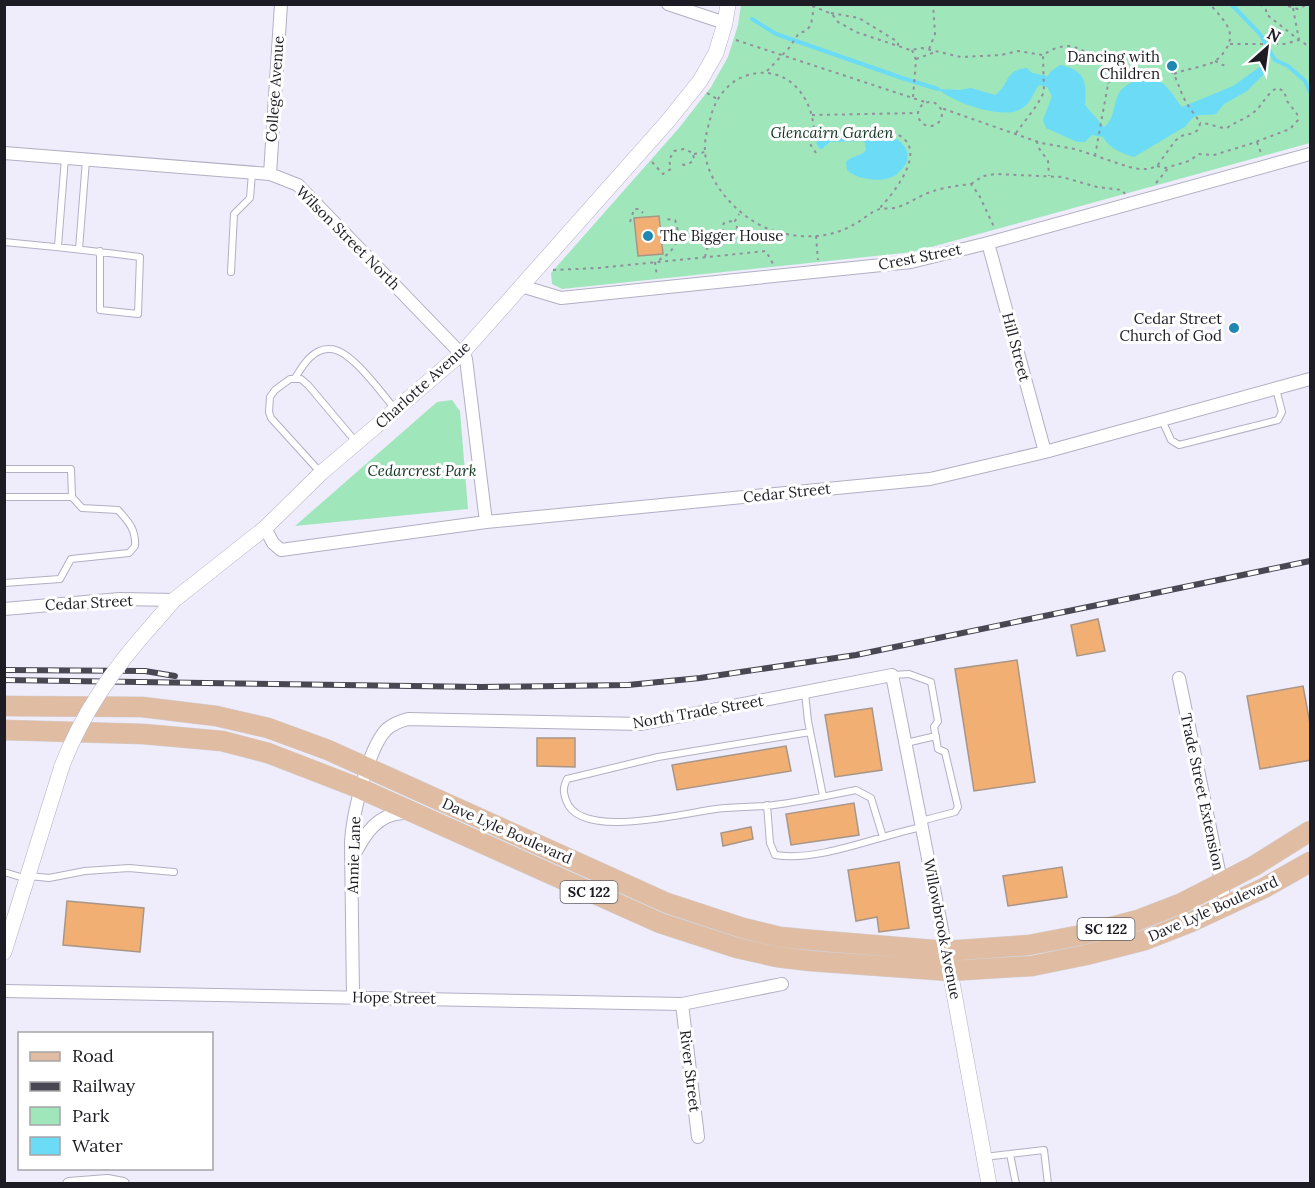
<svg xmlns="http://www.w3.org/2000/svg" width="1315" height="1188" font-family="Lora,serif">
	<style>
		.green { fill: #a0e6bb }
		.water { fill: #6bdbf6 }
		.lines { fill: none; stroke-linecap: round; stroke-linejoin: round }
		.stream { stroke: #6bdbf6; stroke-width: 4 }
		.building { fill: #f2af74; stroke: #a79688; stroke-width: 1.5 }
		.service-casing { stroke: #b3afc3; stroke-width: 8 }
		.minor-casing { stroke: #b3afc3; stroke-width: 14 }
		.tertiary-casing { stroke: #b3afc3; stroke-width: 16 }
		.primary-casing { stroke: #d2d1d3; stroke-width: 21 }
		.path { stroke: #928f9c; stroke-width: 2; stroke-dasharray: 3 4.5; stroke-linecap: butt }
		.service { stroke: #fff; stroke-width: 6 }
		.minor { stroke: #fff; stroke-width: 12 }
		.tertiary { stroke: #fff; stroke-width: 15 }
		.primary { stroke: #e0bca3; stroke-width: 20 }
		.rail-casing { stroke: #494751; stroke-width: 6 }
		.rail { stroke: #fff; stroke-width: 4; stroke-dasharray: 11; stroke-linecap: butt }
		.tertiary-bridge-casing { stroke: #b3afc3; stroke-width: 16; stroke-linecap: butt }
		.tertiary-bridge { stroke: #fff; stroke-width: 15 }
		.poi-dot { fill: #2087b0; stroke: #fff; stroke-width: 2 }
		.labels { text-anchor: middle; stroke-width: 6; stroke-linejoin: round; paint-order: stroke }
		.shield { fill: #fff; stroke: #615f65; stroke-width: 1.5 }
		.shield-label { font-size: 14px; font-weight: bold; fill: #1d1b23 }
		.poi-label { font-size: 15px; fill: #1d1b23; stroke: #fff; text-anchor: end }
		.street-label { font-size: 15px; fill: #1d1b23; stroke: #fff }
		.park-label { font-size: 15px; font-style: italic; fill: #0e331f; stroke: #fff }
	</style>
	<rect width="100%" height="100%" fill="#efecfc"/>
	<path class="green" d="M741,5H1310V143L913,252L562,289L552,284L551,273L679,128L711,87L728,57L738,25Z
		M452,400L460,411L468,509L295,526L437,402Z"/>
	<path class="water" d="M1060,65C1085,70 1087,82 1085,105L1104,127C1115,119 1113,104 1119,93C1122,88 1128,84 1134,81C1160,70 1168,89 1182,107L1233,86L1261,66L1269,65L1263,75L1247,91L1224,104L1216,114C1201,117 1196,110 1186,126L1134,157C1121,153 1110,149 1103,137L1092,135L1085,142H1077L1046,128L1043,120L1052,96L1047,87L1039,85C1032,94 1031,105 1019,110C1000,119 952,102 938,89L960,90L971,88L995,95C1011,83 1004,70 1027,68L1032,73L1048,76L1051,71Z
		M883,134C905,138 918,157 897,174C885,184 857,180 847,170L846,162C852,155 861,157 866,150L865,143L862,141L830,142L822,149L819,148L816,143L820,137Z"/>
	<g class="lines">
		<path class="stream" d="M1231,4L1260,34L1275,60L1288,66L1305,81L1310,92
			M752,19L776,34L902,78L938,89"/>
	</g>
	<path class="building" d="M659,216L663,254L638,256L634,218Z
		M1098,619L1105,651L1077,656L1071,625Z
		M1017,660L1035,782L974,791L955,669Z
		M1303,686L1311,729V760L1260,769L1247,696Z
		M872,708L882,770L835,777L825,715Z
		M537,738H575V767L537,766Z
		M786,746L791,771L677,790L672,765Z
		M854,803L859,835L791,845L786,814Z
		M751,827L753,839L723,846L721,833Z
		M899,862L909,928L879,932L877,917L856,921L848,870Z
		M1062,867L1067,897L1008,906L1003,876Z
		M67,901L144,908L140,952L63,945Z"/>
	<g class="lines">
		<defs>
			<path id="service" d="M4,242C50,246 95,251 140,257L138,314L100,310V251
				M58,246L65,158
				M79,249L86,160
				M231,272L234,214L250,198L252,173
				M295,378C303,365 313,348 330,349C351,349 382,394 395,409
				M1162,420L1171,440L1179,445L1278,420L1282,412L1276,389
				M4,469H71L72,497
				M321,473L271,418L269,412L270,397L275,390L290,379H301L308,385L356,442
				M4,497H72L82,508L118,510C129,522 136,530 135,546L129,553L71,559L60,579L4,583
				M892,675L909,674L931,682L938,721L934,727L938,749L945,752L958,807L955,812L921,821
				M805,693L808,721L823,796
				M810,732L658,757L567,779C563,788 563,791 566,800C579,841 684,813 716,809C732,807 749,807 766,806C796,803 826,796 856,790L871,798L883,837
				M906,743L936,736
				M767,805L770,843L775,855C820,862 877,836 922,827
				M4,872L27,879
				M29,876L49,878L85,871L129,868L174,872
				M1010,1154L1044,1150L1048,1184
				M984,1157L1010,1154L1016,1184"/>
			<path id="minor" d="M668,4L725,23
				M4,153L270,174L298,185L466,359L486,522
				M270,174L281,4
				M988,243L1045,452
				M521,286L561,298L911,262L988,243L1310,154
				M265,528L273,543L281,550L486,522L930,479L1045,452L1310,379
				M4,609L120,599L174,600
				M1179,678L1226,905
				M352,859C364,835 378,811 408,813
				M4,991L682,1004L782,984
				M353,997L351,843C352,818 368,747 387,729C393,724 400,721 408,719L641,724L892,675L947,955
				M682,1004L698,1137
				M69,1184L107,1181L123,1184"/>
			<path id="tertiary" d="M154,623L174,600L265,528L321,473L462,353L668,121L700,81L716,53L725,23L728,4
				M4,952L62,766
				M950,971L989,1184"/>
			<path id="primary" d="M4,706L142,707L216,716L268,728L328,750L667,903L743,928L780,937L812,940L946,951L1029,945L1081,935L1138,920L1182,903L1254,866L1310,831
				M4,730L143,734L222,741L268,753L361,789L660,923L737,948L777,957L810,961L950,971L1032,966L1086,955L1145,940L1191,922L1264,888L1310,862"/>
		</defs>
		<use href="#service" class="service-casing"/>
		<use href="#minor" class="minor-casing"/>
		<use href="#tertiary" class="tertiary-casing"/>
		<use href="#primary" class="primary-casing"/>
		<path class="path" d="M805,4L815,7L832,14L838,22L856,32L910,50L922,48L961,57L1001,55L1018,51L1043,55C1050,50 1059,46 1069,46C1087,48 1100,67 1120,66C1139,64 1147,51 1168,68C1177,76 1178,86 1183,96C1187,106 1195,114 1200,123L1199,129L1194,133L1181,136L1175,141L1157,166L1149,169H1139L1129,167L1075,149L1041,143L941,108
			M1260,4L1266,10V14L1299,40
			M1281,4L1298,9L1308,4
			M1293,8L1299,40
			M831,13L859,18L898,42V46
			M736,40L925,102
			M1230,44H1284L1299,40L1310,47
			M929,49L935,34L933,4
			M912,50L916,60L913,97
			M916,59L935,52
			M1215,61L1227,67
			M1101,62L1108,84
			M767,71L789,48L799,33L806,31L811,25L814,6
			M1174,74C1185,69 1194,69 1205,65C1214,63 1219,59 1224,52C1239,32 1223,20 1210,4
			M707,93L717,99
			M918 114a12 12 0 1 1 24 0a12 12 0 1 1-24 0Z
			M812,115L918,113
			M1016,133L1037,105L1044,92L1043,55
			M815,136C814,128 813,120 811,113C802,83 776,65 745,76C728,82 715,99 711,116C708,127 704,140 705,152C708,187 745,224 778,232C803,239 830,238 853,225C862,221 871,211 880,209C884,208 889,209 894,208C904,206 913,200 923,195C938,188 955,186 971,184L979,195L995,229
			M1037,141L1038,147L1048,161L1049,176
			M1257,142L1261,153
			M816,153L810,144L817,135L883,130C936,139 899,187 879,209
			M694,154L705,152
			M1095,156L1108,84L1119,67
			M652,162L663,174L671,169L669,160L674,151L684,149L693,153L694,160L690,163L684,165L680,163
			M1157,166L1165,168L1189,161L1199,154L1214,155L1250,144L1290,129L1298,120L1297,114L1287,101L1284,91L1277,88C1266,94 1263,105 1253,113C1245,119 1235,122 1227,128C1220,129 1210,123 1200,123
			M1156,183L1169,167
			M971,184L983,176L996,174L1062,177L1097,187L1122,190L1125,194
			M630,222L634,209H639L643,213
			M723,232L722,226L725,222L735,221
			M816,236L818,260
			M705,257L708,245L714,239L725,243L735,237L737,227L735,221L739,214
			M659,260C675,251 682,238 675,220L666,219
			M655,262L657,277
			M553,270L599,268L766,251L773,264"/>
		<use href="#service" class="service"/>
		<use href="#minor" class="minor"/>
		<use href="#tertiary" class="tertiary"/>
		<use href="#primary" class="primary"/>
		<defs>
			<path id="rail" d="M4,670L145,671L175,676
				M4,680L482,687L628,685L700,678L856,655L1310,561"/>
		</defs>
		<use href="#rail" class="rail-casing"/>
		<use href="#rail" class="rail"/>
		<defs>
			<path id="tertiary-bridge" d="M62,766C82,713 116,665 154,623"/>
		</defs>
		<use href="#tertiary-bridge" class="tertiary-bridge-casing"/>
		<use href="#tertiary-bridge" class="tertiary-bridge"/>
	</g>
	<g class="poi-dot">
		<circle cx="1172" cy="66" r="6"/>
		<circle cx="648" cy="236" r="6"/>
		<circle cx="1234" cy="328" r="6"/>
	</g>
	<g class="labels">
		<g class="shield">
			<rect x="560.5" y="881" width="57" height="22" rx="4.5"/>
			<rect x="1077.5" y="918" width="57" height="22" rx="4.5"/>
		</g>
		<g class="shield-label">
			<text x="589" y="897">SC 122</text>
			<text x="1106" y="934">SC 122</text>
		</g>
		<g class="poi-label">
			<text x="1160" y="62">Dancing with<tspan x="1160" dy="17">Children</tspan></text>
			<text x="660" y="241" text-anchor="start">The Bigger House</text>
			<text x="1222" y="324">Cedar Street<tspan x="1222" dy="17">Church of God</tspan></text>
		</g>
		<g class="street-label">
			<text transform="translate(275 89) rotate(-86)" y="5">College Avenue</text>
			<text transform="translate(348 238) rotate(45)" y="5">Wilson Street North</text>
			<text transform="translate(920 257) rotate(-11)" y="5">Crest Street</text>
			<text transform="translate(1016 347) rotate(75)" y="5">Hill Street</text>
			<text transform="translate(423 385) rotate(-42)" y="5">Charlotte Avenue</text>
			<text transform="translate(787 493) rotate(-6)" y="5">Cedar Street</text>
			<text transform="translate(89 603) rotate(-3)" y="5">Cedar Street</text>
			<text transform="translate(698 712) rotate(-10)" y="5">North Trade Street</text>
			<text transform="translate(1202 792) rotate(78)" y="5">Trade Street Extension</text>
			<text transform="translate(507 831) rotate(24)" y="5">Dave Lyle Boulevard</text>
			<text transform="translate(354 855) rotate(-88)" y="5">Annie Lane</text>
			<text transform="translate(1213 909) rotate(-24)" y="5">Dave Lyle Boulevard</text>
			<text transform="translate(942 929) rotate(79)" y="5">Willowbrook Avenue</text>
			<text transform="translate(394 998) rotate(1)" y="5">Hope Street</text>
			<text transform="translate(690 1071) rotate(83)" y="5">River Street</text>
		</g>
		<g class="park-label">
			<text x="832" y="138">Glencairn Garden</text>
			<text x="422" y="476">Cedarcrest Park</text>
		</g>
	</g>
	<rect width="1315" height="1188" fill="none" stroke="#1d1b23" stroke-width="12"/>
	<rect x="18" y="1032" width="195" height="138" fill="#ffffff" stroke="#a5a4a7" stroke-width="1.5"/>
	<rect x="30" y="1052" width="30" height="9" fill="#e0bca3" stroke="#a5a4a7" stroke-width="1.5"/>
	<text x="72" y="1062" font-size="18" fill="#1d1b23">Road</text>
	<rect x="30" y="1082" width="30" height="9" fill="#494751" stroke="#a5a4a7" stroke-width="1.5"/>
	<text x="72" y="1092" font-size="18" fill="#1d1b23">Railway</text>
	<rect x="30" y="1107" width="30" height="18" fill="#a0e6bb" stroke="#a5a4a7" stroke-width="1.5"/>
	<text x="72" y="1122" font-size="18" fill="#1d1b23">Park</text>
	<rect x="30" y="1137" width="30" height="18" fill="#6bdbf6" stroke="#a5a4a7" stroke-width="1.5"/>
	<text x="72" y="1152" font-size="18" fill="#1d1b23">Water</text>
	<g transform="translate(1267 48) rotate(28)" stroke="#ffffff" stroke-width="4.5" paint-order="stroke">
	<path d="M0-4.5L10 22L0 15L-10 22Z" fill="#1d1b23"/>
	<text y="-9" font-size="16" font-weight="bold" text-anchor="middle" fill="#1d1b23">N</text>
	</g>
</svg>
